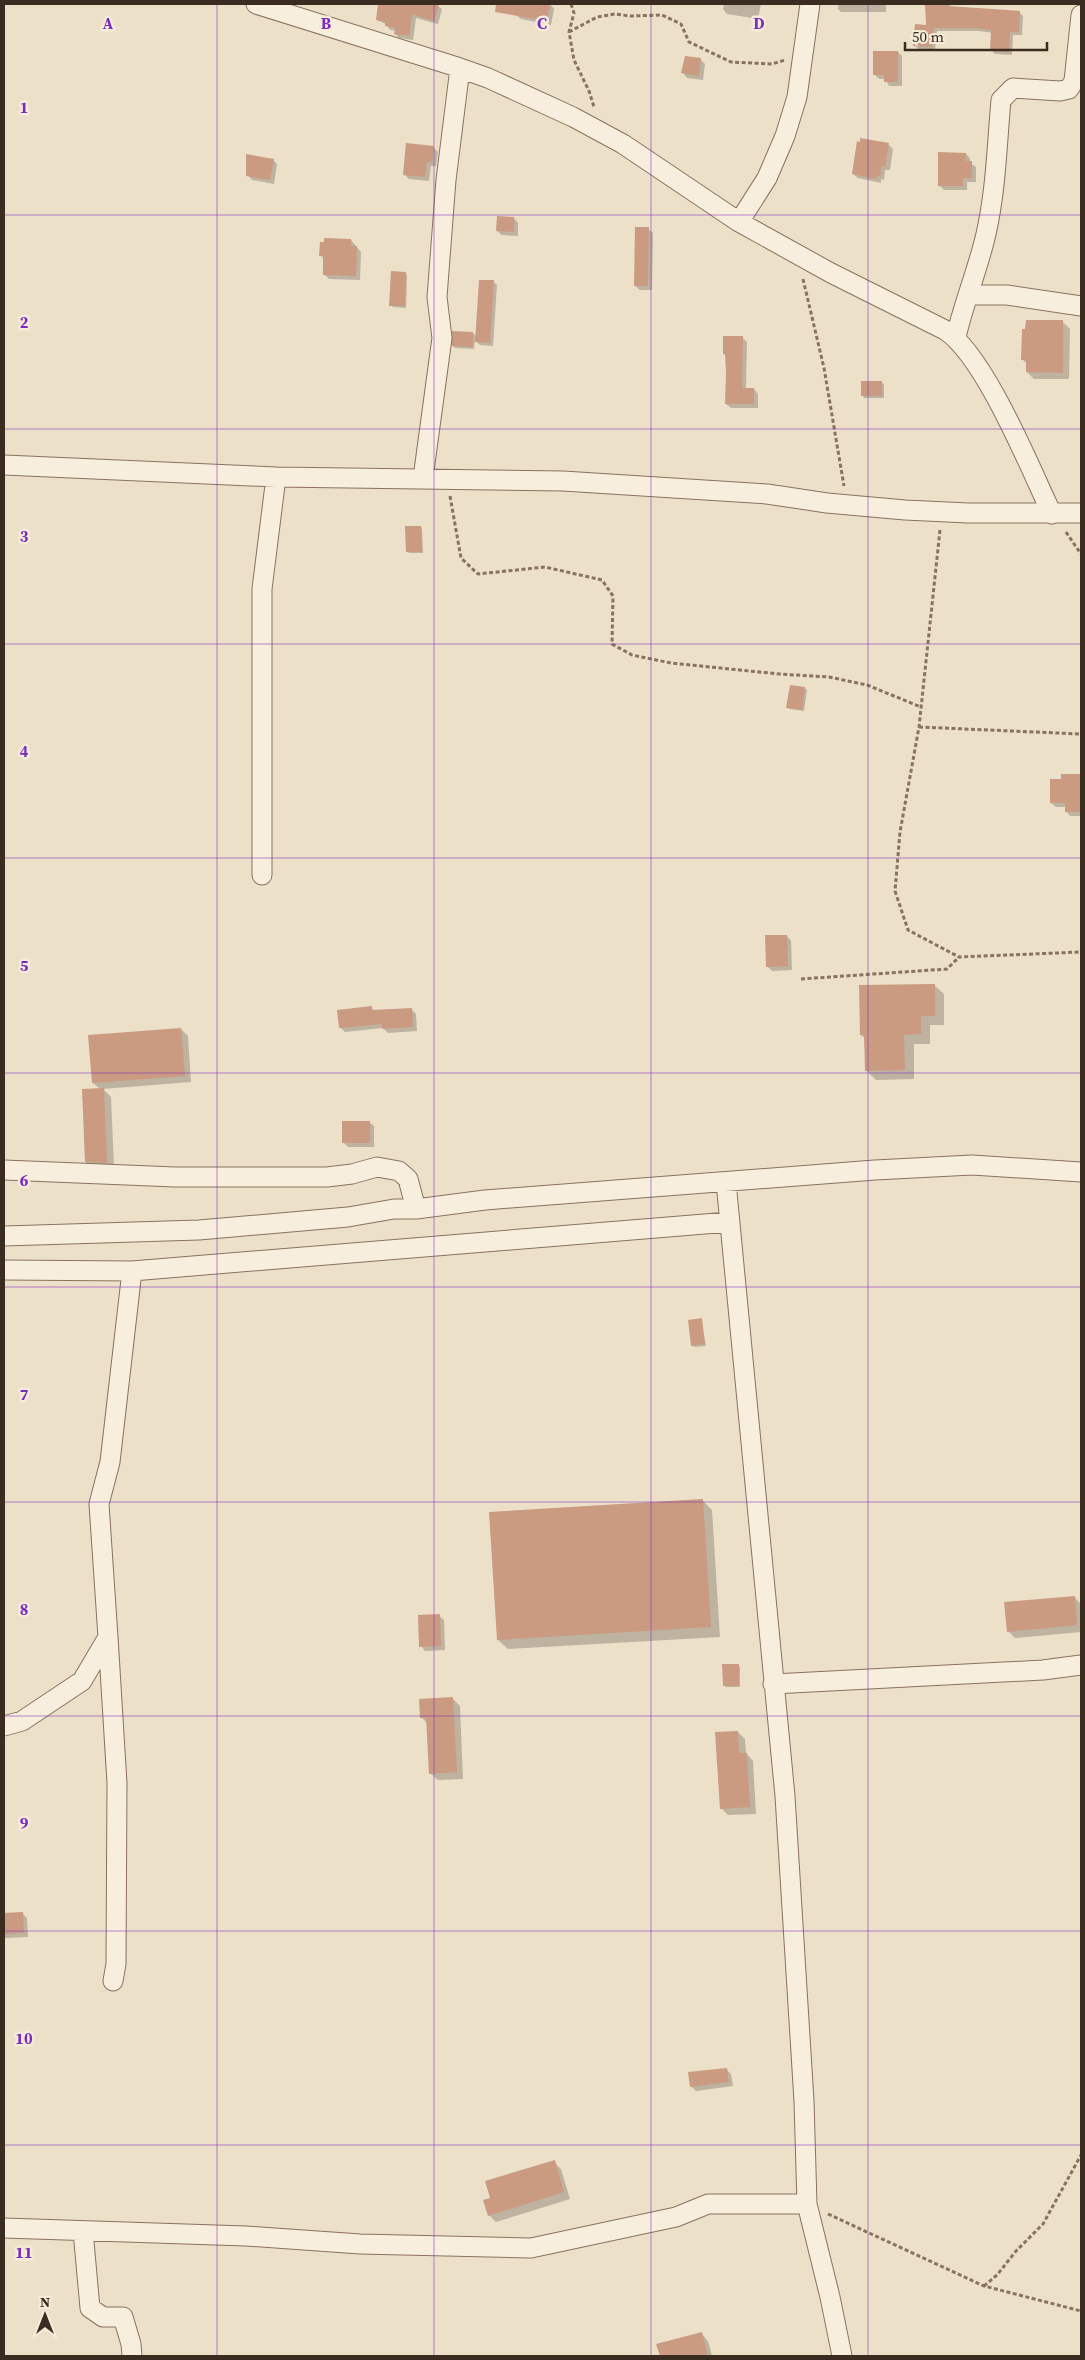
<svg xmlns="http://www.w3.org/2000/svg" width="1085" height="2360" font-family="'Source Serif 4',serif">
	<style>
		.shadow { fill: #0003 }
		.building { fill: #ca9a81 }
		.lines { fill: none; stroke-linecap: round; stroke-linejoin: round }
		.minor-casing { stroke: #89725e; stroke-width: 21 }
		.path { stroke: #89725e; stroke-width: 3; stroke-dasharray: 4 2.5; stroke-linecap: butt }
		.minor { stroke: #f8eedd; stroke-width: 19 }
		.grid { fill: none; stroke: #7b2cbf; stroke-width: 1; stroke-opacity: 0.55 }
		.grid-label { font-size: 16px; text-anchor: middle; font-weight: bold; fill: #7b2cbf; stroke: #f5ebd9; stroke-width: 5; stroke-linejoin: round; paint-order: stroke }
	</style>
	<rect width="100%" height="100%" fill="#ede0c9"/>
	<path class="shadow" d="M379,4H435L442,9L438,24L416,18L413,40L399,38L395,34L396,31L390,30L386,24L377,20Z
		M518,4H550L554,9L551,25L521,19L516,15Z
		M724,4H761L758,19L727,14L723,9Z
		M838,4H886V12H841L838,9Z
		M926,4H950L951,8L1019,12L1023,16L1022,35H1013L1012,55L995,54L992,51L993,33L979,31H937L935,50L918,49L914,45L927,27Z
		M898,52L902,56V86H889L885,79H879L875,75Z
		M701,60L705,64L703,80L687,78L683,73Z
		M861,140L889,145L893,149L890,170H885L884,180L881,179V183L858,178L853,174Z
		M433,147L438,152L436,166H431L429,181L409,179L404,174Z
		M966,154L970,158V163L976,167V182H967V190H944L939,185Z
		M273,160L277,164L274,184L252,180L248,175Z
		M514,218L518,223V236L502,235L497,231Z
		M648,229L653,233L652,290H640L635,286Z
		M351,240L361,252L360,280L329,279L324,274L325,260L321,256Z
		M405,273L407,275L406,308L393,307L391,305Z
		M494,282L497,285L493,346L480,345L475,340L474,349L455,348L453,346L473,333L477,337Z
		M1063,322L1070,329L1069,379H1034L1027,372V364L1023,360Z
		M742,337L747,342L746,389H754L758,394V408H731L726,404V356L724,354Z
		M882,383L884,384V398H864L863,396Z
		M421,527L422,529L423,553H409L407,551Z
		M805,688L807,690L804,711L790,709L788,707Z
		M1062,776H1081V816H1070L1066,811V807H1056L1051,803Z
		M787,936L791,941L792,970L772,971L767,966Z
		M934,985L944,994V1025H930V1044H914V1079L876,1080L866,1070V1039L861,1035Z
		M372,1008L375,1012L411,1009L416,1014L417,1031L388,1033L383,1028L345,1032L340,1027Z
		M181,1029L188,1036L191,1082L103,1089L111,1097L114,1169H93L86,1162L101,1090L93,1083Z
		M369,1122L374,1126V1147H348L343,1142Z
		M701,1320L706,1346L694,1347L692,1345Z
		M703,1501L712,1510L720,1637L508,1649L498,1640Z
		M1074,1597L1081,1604V1632L1015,1638L1008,1631Z
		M439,1616L444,1620L445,1650L425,1651L421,1646Z
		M738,1665L740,1667V1687H726L724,1685Z
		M452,1698L460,1706L463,1779L438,1780L430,1773L428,1724L422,1718Z
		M738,1732L745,1739L746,1753L753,1761L756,1814L728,1815L721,1808Z
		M22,1913L27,1918L28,1937L4,1938V1915Z
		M726,2069L731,2074L733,2086L696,2091L691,2086Z
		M554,2162L561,2169L570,2199L496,2222L489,2215L491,2199Z
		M701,2333L708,2341L712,2356H661L658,2345Z"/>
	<path class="building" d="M378,4H439L434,21L412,14L409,36L394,34L395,28L385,26V22L376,20Z
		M496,4H550L547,21L495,12Z
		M925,4H948V6L1020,11L1019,32H1010L1009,52L990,51L991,30L975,28H934L932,47L913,46L915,24L926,25Z
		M873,51H898V82H884V75H873Z
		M685,56L701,58L699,76L681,73Z
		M860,138L889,143L885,167L881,166L880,176L877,175V179L852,174L857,141L860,142Z
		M406,143L434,146L432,162H427L425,177L403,175Z
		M938,152L966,153V161H972V178H963V186H938Z
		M246,154L274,159L270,180L246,176Z
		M497,216L514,217V232L496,231Z
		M635,227H649L648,286H634Z
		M324,238L351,239V246H357L356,276L323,275V256H319L320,242H324Z
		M391,271L406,272L405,306H389Z
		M479,280H494L490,343L475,342Z
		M1026,320H1063V373L1026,372V360H1021L1022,329H1025Z
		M452,331L473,332V347L452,346Z
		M723,336H743L742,388H754V404H725L726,372L725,354H723Z
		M861,381H882V396H861Z
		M405,526H421L422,552H406Z
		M790,685L805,687L802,710L786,708Z
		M1061,774H1081V812H1065V803H1050V779H1061Z
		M765,935H787L788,966L766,967Z
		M935,984V1016H921V1034L904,1035L905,1070L865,1071L864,1035H860L859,985Z
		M372,1006V1010L412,1008L413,1027L382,1029V1024L339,1028L337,1010Z
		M181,1028L185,1076L92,1083L88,1035Z
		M104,1088L107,1163L85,1162L82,1089Z
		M342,1121H370V1143H342Z
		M702,1318L705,1344L691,1346L688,1320Z
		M703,1499L711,1627L497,1640L489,1512Z
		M1075,1596L1077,1625L1007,1632L1004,1602Z
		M440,1614L441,1646L419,1647L418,1615Z
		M722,1664H739V1686H723Z
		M453,1697L457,1772L429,1774L426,1718H420L419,1699Z
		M738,1731L739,1753H747L750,1807L720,1809L715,1732Z
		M23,1912L24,1933L4,1934V1913Z
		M727,2068L729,2082L690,2087L688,2072Z
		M555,2160L564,2192L488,2216L483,2200L490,2198L485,2181Z
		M702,2332L708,2356H660L656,2344Z"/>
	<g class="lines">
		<defs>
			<path id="minor" d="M256,4L454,66L488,78L573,117L623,144L739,222L831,273L945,330C985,356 1030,468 1052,514
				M739,222L767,178L785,136L797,97L810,4
				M969,295H1007L1081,306
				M956,337C964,302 978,269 986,234C996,190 997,144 1001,100L1013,88L1060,91L1069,89L1074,81L1081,15
				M4,465L276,477L563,481L767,494L827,503L905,510L968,513H1081
				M423,478L442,338L437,297L446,180L460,68
				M262,875V589L276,477
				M4,1170L175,1177H327L352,1174L377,1167L399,1171L408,1179L416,1209
				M4,1236L199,1230L348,1217L394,1209H416L485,1200L875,1170L972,1165L1081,1172
				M4,1270L132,1271L729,1222
				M108,1637L117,1783L116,1964L113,1981
				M773,1684L1043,1670L1081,1665
				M4,1726L22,1721L82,1681L108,1637L99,1504L110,1462L132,1271
				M807,2204L830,2297L842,2356
				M4,2228L246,2236L360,2244L531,2248L676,2217L708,2204H807L804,2101L785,1796L726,1182
				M83,2231L90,2308L103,2317H123L131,2344L132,2356"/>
		</defs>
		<use href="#minor" class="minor-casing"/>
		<path class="path" d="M571,4L574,13L569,32L574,60L589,91L594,107
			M569,32L597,17L615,14L630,16L662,15L681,24L689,42L731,62L772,64L785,60
			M803,279L824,368L844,486
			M450,496L461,558L478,574L545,567L602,580L613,596L612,644L632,655L671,663L779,674L829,677L867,685L921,707
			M940,530L919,727L900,832L895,891L908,930L959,957L1081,952
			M1066,532L1081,554
			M919,727L1081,734
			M801,979L947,969L959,957
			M828,2214L984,2286L1081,2311
			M984,2286L997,2275L1016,2251L1043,2224L1081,2155"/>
		<use href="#minor" class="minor"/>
	</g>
	<path class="grid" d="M217,4V2356M434,4V2356M651,4V2356M868,4V2356M4,215H1081M4,429H1081M4,644H1081M4,858H1081M4,1073H1081M4,1287H1081M4,1502H1081M4,1716H1081M4,1931H1081M4,2145H1081"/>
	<g class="grid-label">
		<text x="108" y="29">A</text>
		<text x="326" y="29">B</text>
		<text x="542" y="29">C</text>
		<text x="759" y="29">D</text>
		<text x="24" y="113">1</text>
		<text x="24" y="328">2</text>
		<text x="24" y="542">3</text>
		<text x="24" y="757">4</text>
		<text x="24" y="971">5</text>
		<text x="24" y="1186">6</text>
		<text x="24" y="1400">7</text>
		<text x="24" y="1615">8</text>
		<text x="24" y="1829">9</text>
		<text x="24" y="2044">10</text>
		<text x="24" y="2258">11</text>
	</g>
	<rect width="1085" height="2360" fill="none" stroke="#3a2c21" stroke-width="10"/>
	<g transform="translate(45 2315)" stroke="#f5ebd9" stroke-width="4" paint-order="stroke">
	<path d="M0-4L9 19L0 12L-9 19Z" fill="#3a2c21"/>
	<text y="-8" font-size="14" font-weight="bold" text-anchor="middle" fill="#3a2c21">N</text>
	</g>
	<path d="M905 42v8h142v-8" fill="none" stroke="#3a2c21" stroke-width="2.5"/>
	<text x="912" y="42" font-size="15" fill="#3a2c21" stroke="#f5ebd9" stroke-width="4" paint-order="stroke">50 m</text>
</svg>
